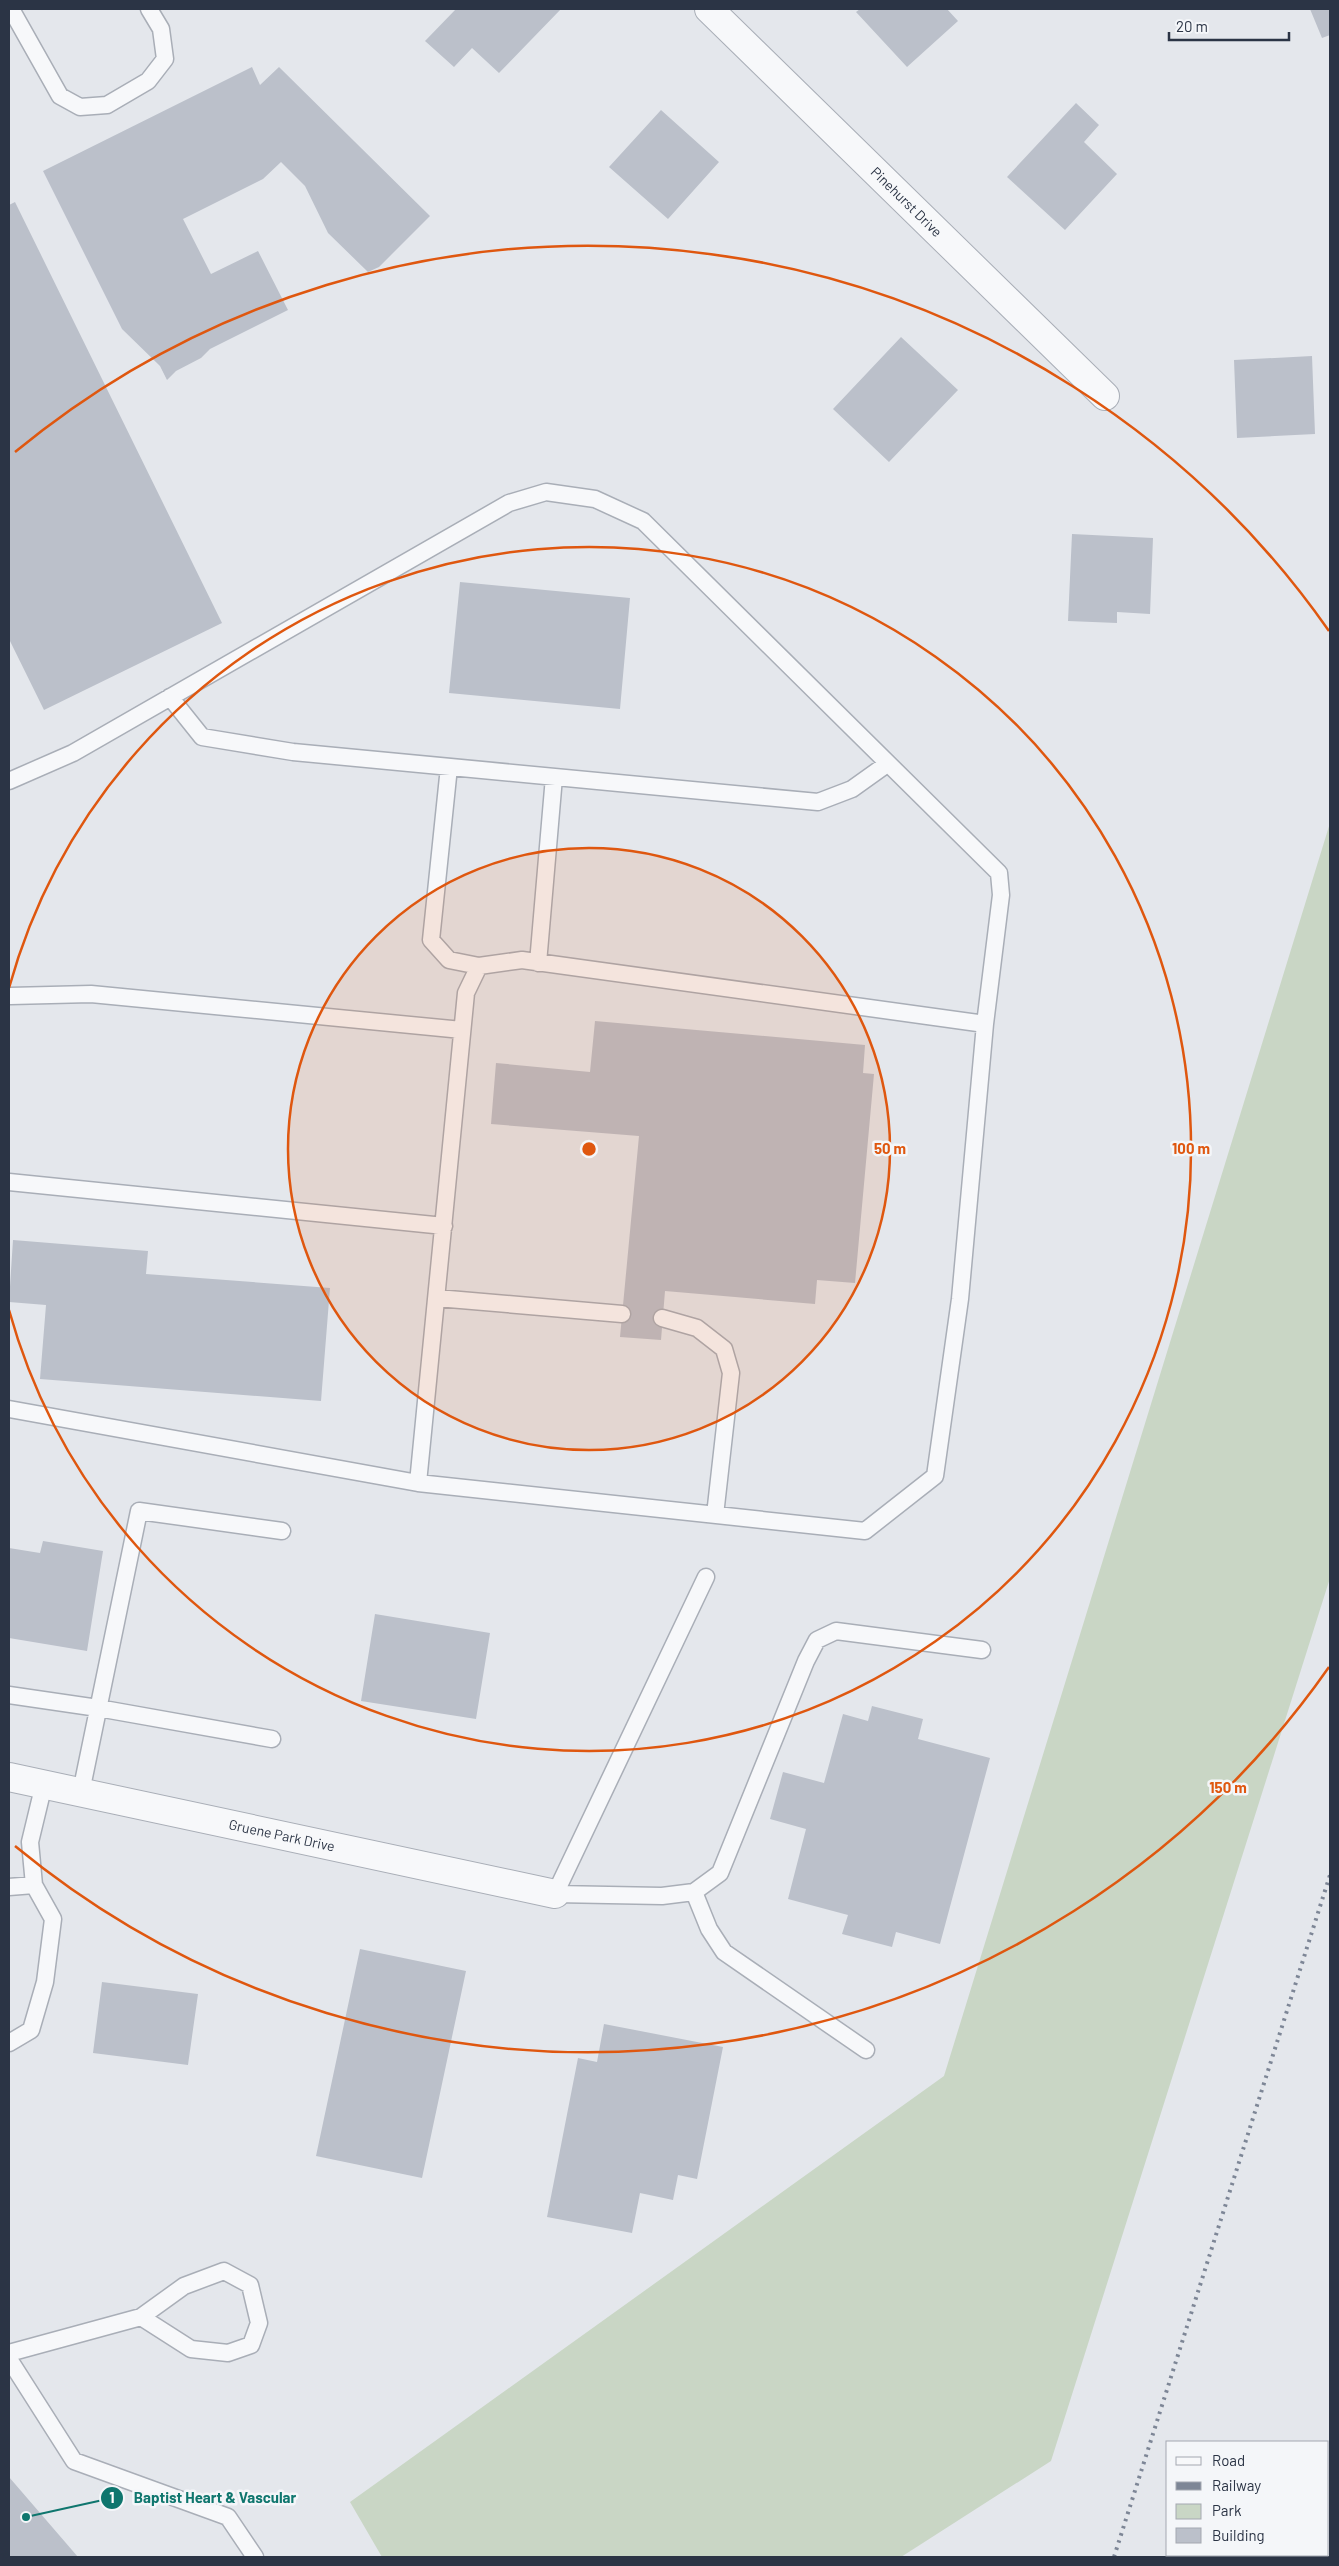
<svg xmlns="http://www.w3.org/2000/svg" width="1339" height="2566" font-family="Barlow,sans-serif">
	<style>
		.green { fill: #c9d6c5 }
		.building { fill: #bbc0ca }
		.lines { fill: none; stroke-linecap: round; stroke-linejoin: round }
		.service-casing { stroke: #a9aeb7; stroke-width: 19 }
		.minor-casing { stroke: #a9aeb7; stroke-width: 30 }
		.service { stroke: #f7f8fa; stroke-width: 16 }
		.minor { stroke: #f7f8fa; stroke-width: 28 }
		.rail { stroke: #7d8696; stroke-width: 4; stroke-dasharray: 2.5 5; stroke-linecap: butt }
		.ring { fill: none; stroke: #df570f; stroke-width: 2.5 }
		.labels { text-anchor: middle; stroke-width: 5; stroke-linejoin: round; paint-order: stroke }
		.street-label { font-size: 14px; fill: #2b3445; stroke: #f4f6f9 }
		.centre { fill: #df570f; stroke: #f4f6f9; stroke-width: 2.5 }
		.ring-label { font-size: 15px; text-anchor: middle; font-weight: bold; fill: #df570f; stroke: #f4f6f9; stroke-width: 5; stroke-linejoin: round; paint-order: stroke }
		.leader { fill: none; stroke: #0f766e; stroke-width: 2 }
		.callout-dot { fill: #0f766e; stroke: #f4f6f9; stroke-width: 2 }
		.mark-label { font-size: 15px; text-anchor: middle; font-weight: bold; fill: #fff }
		.callout-label { font-size: 15px; text-anchor: middle; font-weight: bold; fill: #0f766e; stroke: #f4f6f9; stroke-width: 5; stroke-linejoin: round; paint-order: stroke }
	</style>
	<rect width="100%" height="100%" fill="#e4e7ec"/>
	<path class="green" d="M1330,823V1578L1051,2461L901,2557H382L350,2502L944,2076Z"/>
	<path class="building" d="M456,9H561L499,73L472,48L454,67L425,41Z
		M860,9H947L958,21L907,67L856,12Z
		M1310,9H1330V35L1322,38Z
		M252,67L260,85L279,67L430,216L379,267L368,272L328,233L305,186L281,162L263,179L183,219L211,274L258,251L288,310L210,349L201,358L176,371L167,380L160,366L122,329L43,171Z
		M1076,103L1099,125L1084,142L1117,174L1065,230L1007,177Z
		M661,110L719,162L668,219L609,167Z
		M15,202L222,623L44,710L9,639V205Z
		M901,337L958,390L889,462L833,409Z
		M1312,356L1315,434L1237,438L1234,360Z
		M1072,534L1153,538L1150,614L1117,612V623L1068,621Z
		M460,582L630,598L620,709L449,693Z
		M595,1021L865,1045L863,1073L874,1074L855,1283L817,1280L815,1304L665,1291L661,1340L620,1337L639,1136L491,1124L496,1063L590,1072Z
		M13,1240L148,1251L146,1274L330,1288L321,1401L40,1379L46,1305L9,1302Z
		M43,1541L103,1551L87,1651L9,1638V1548L40,1553Z
		M375,1614L490,1633L476,1719L361,1701Z
		M872,1706L923,1719L918,1739L990,1758L940,1944L896,1932L892,1947L842,1934L848,1915L788,1899L806,1829L770,1819L783,1772L824,1783L843,1714L868,1721Z
		M360,1949L466,1971L422,2178L316,2156Z
		M102,1982L198,1994L188,2065L93,2053Z
		M604,2024L723,2047L697,2179L678,2175L673,2200L640,2193L632,2233L547,2217L578,2058L597,2062Z
		M9,2477L78,2557H9Z"/>
	<g class="lines">
		<defs>
			<path id="service" d="M11,9L60,96L80,107L107,105L148,81L165,59L161,29L149,9
				M170,697L202,737L293,752L818,802L852,789L887,764
				M449,767L431,940L449,960L479,966
				M9,781L73,753L509,503L546,492L595,499L643,521L999,873L1001,895L985,1024
				M538,963L554,777
				M10,996L91,994L462,1030
				M9,1182L444,1226
				M437,1298L622,1314
				M662,1318L697,1328L724,1349L731,1373L715,1515
				M9,1409L418,1483L865,1531L935,1476L960,1299L985,1024L522,960L479,966L466,993L418,1483
				M706,1577L555,1894L662,1896L694,1892L720,1873L806,1661L817,1640L836,1631L982,1650
				M9,1695L98,1708L272,1739
				M81,1792L139,1511L282,1531
				M9,1887L34,1885
				M694,1892L709,1929L724,1952L866,2050
				M9,2043L31,2030L45,1982L53,1919L34,1885L30,1842L44,1784
				M9,2353L141,2317L184,2286L224,2271L250,2285L259,2323L251,2345L228,2353L191,2349L141,2317
				M9,2359L74,2461L228,2517L255,2557"/>
			<g id="minor">
				<path id="s1" d="M709,9L1105,396"/>
				<path id="s2" d="M9,1777L555,1894"/>
			</g>
		</defs>
		<use href="#service" class="service-casing"/>
		<use href="#minor" class="minor-casing"/>
		<use href="#service" class="service"/>
		<use href="#minor" class="minor"/>
		<path class="rail" d="M1114,2557L1330,1875"/>
	</g>
	<circle cx="589" cy="1149" r="301" fill="#df570f" fill-opacity=".12"/>
	<g class="ring">
		<circle cx="589" cy="1149" r="301"/>
		<path d="M9 988A602 602 0 1 1 9 1310"/>
		<path d="M1329 1667A903 903 0 0 1 15 1846M15 452A903 903 0 0 1 1329 631"/>
	</g>
	<g class="labels">
		<g class="street-label">
			<text dy="5" stroke="none"><textPath href="#s1" startOffset="276">Pinehurst Drive</textPath></text>
			<text dy="5" stroke="none"><textPath href="#s2" startOffset="279">Gruene Park Drive</textPath></text>
		</g>
	</g>
	<circle cx="589" cy="1149" r="8" class="centre"/>
	<g class="ring-label">
		<text x="890" y="1154">50 m</text>
		<text x="1191" y="1154">100 m</text>
		<text x="1228" y="1793">150 m</text>
	</g>
	<path class="leader" d="M26 2517L112 2498"/>
	<g class="callout-dot">
		<circle cx="26" cy="2517" r="5"/>
		<circle cx="112" cy="2498" r="12"/>
	</g>
	<g class="mark-label">
		<text x="112" y="2503">1</text>
	</g>
	<g class="callout-label">
		<text x="215" y="2503">Baptist Heart &amp; Vascular</text>
	</g>
	<rect width="1339" height="2566" fill="none" stroke="#2b3445" stroke-width="20"/>
	<rect x="1166" y="2441" width="162" height="115" fill="#f4f6f9" stroke="#a4a8b1"/>
	<rect x="1176" y="2457" width="25" height="8" fill="#f7f8fa" stroke="#a4a8b1"/>
	<text x="1212" y="2466" font-size="15" fill="#2b3445">Road</text>
	<rect x="1176" y="2482" width="25" height="8" fill="#7d8696" stroke="#a4a8b1"/>
	<text x="1212" y="2491" font-size="15" fill="#2b3445">Railway</text>
	<rect x="1176" y="2504" width="25" height="15" fill="#c9d6c5" stroke="#a4a8b1"/>
	<text x="1212" y="2516" font-size="15" fill="#2b3445">Park</text>
	<rect x="1176" y="2528" width="25" height="15" fill="#bbc0ca" stroke="#a4a8b1"/>
	<text x="1212" y="2541" font-size="15" fill="#2b3445">Building</text>
	<path d="M1169 32v8h120v-8" fill="none" stroke="#2b3445" stroke-width="2.5"/>
	<text x="1176" y="32" font-size="15" fill="#2b3445" stroke="#f4f6f9" stroke-width="4" paint-order="stroke">20 m</text>
</svg>
